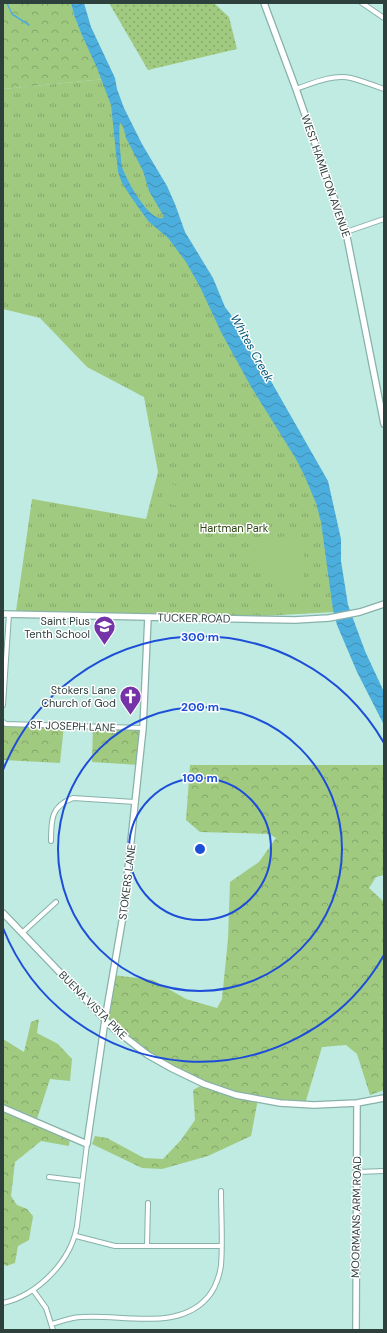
<svg xmlns="http://www.w3.org/2000/svg" width="387" height="1333" font-family="'DM Sans',sans-serif">
	<style>
		.grass { fill: url(#grass-dots) }
		.forest { fill: url(#forest-crowns) }
		.park { fill: url(#park-tufts) }
		.pitch { fill: #a1ca81 }
		.water { fill: url(#water-waves); fill-rule: evenodd }
		.lines { fill: none; stroke-linecap: round; stroke-linejoin: round }
		.stream { stroke: #4caedc; stroke-width: 1.5 }
		.street-casing { stroke: #87b1a9; stroke-width: 6 }
		.secondary-casing { stroke: #87b1a9; stroke-width: 8 }
		.street { stroke: #fff; stroke-width: 4 }
		.secondary { stroke: #fff; stroke-width: 5.5 }
		.ring { fill: none; stroke: #1d4ed8; stroke-width: 2 }
		.labels { text-anchor: middle; stroke-width: 3; stroke-linejoin: round; paint-order: stroke }
		.street-label { font-size: 11px; fill: #2e403c; stroke: #fff }
		.park-label { font-size: 11px; fill: #2b4610; stroke: #fff }
		.poi-label { font-size: 11px; fill: #2e403c; stroke: #fff; text-anchor: end }
		.water-label { font-size: 12px; font-style: italic; fill: #045776; stroke: #fff }
		.centre { fill: #1d4ed8; stroke: #fff; stroke-width: 2 }
		.ring-label { font-size: 12px; text-anchor: middle; font-weight: bold; fill: #1d4ed8; stroke: #fff; stroke-width: 3; stroke-linejoin: round; paint-order: stroke }
	</style>
	<defs>
		<pattern id="grass-dots" width="8" height="8" patternUnits="userSpaceOnUse"><rect width="8" height="8" fill="#a1ca81"/><path d="M2 2h.1M6 6h.1" fill="none" stroke="#84a56b" stroke-width="1.8" stroke-linecap="round"/></pattern>
		<pattern id="forest-crowns" width="20" height="18" patternUnits="userSpaceOnUse"><rect width="20" height="18" fill="#a1ca81"/><path d="M2 6a3 3 0 1 1 6 0M12 15a3 3 0 1 1 6 0" fill="none" stroke="#84a56b"/></pattern>
		<pattern id="park-tufts" width="24" height="20" patternUnits="userSpaceOnUse"><rect width="24" height="20" fill="#a1ca81"/><path d="M3 7l-1-3M5 7V3M7 7l1-3M15 17l-1-3M17 17v-4M19 17l1-3" fill="none" stroke="#84a56b"/></pattern>
		<pattern id="water-waves" width="16" height="10" patternUnits="userSpaceOnUse"><rect width="16" height="10" fill="#4caedc"/><path d="M0 5q4-4 8 0t8 0" fill="none" stroke="#408fb4"/></pattern>
	</defs>
	<rect width="100%" height="100%" fill="#bfebe2"/>
	<path class="grass" d="M109,3H214L229,17L237,49L148,70Z"/>
	<path class="forest" d="M3,3H71C77,30 92,54 105,79L3,89Z
		M3,722L64,725L60,763L3,760Z
		M93,726L143,728L139,765L92,762Z
		M190,765H384V875L376,877L369,888L384,902V1090L370,1095L357,1054L346,1045L322,1047L305,1104L258,1099L251,1136L208,1156L162,1169L142,1168L92,1144L95,1136L107,1138L144,1158L163,1159L181,1140L195,1120L193,1090L204,1084L148,1055L105,1020L113,975L153,980L186,999L217,1008L222,999L228,939L230,882L259,862L276,838L269,834L200,832L186,820Z
		M39,1019L37,1033L58,1044L72,1059L70,1081L50,1079L36,1122L70,1137L69,1146L41,1141L15,1162L11,1196L17,1205L27,1209L33,1216L29,1240L18,1246L15,1263L6,1266L3,1264V1039L24,1052L31,1022Z"/>
	<path class="park" d="M105,79L277,409L322,514L334,612L263,616L16,611L32,499L146,519L158,472L144,397L87,367L40,318L3,309V89Z"/>
	<path class="pitch" d="M166,483L182,487L180,495L164,491Z
		M163,494L179,498L178,506L161,502Z
		M300,536L303,539L304,589C275,588 248,570 250,538Z"/>
	<path class="water" d="M71,3H84L91,27L115,78L117,89L124,108L142,144L167,186L175,204L185,232L213,278L225,307L231,315L244,343L268,376L328,481L341,539V561L348,605L365,651L384,692V725L357,672L337,625L333,610L321,522L316,503L305,477L296,459L250,385L221,332L200,287L186,262L168,238L148,221L131,197L122,183L118,172L111,105L97,68L81,33L74,15ZM120,123L123,126L126,138L143,171L149,191L163,215V218C149,222 126,179 122,167C121,161 118,129 120,123Z"/>
	<g class="lines">
		<path class="stream" d="M7,3L12,14L29,25"/>
		<defs>
			<path id="street" d="M362,3L384,18
				M296,89C313,83 333,74 351,78C362,81 373,85 384,89
				M346,232L384,219
				M3,705L9,614
				M3,722L6,724L143,728
				M51,841C51,820 51,806 73,798L135,802
				M22,933L56,902
				M357,1172L384,1171
				M49,1177L82,1181
				M76,1236L115,1246H221
				M147,1246L148,1203
				M33,1290L46,1308L53,1330
				M3,1303C38,1295 71,1261 77,1226L87,1144
				M52,1324C62,1321 72,1317 82,1317C124,1314 183,1333 211,1293C216,1286 220,1274 221,1265C223,1241 221,1216 221,1191"/>
			<path id="secondary" d="M264,3L296,89L346,232L384,424
				M3,614L295,620L329,618L360,612L384,604
				M3,913L113,1028L148,1055L173,1069L204,1084L236,1095L280,1103L314,1105L357,1103L384,1098
				M3,1108L87,1144L105,1020L123,916L143,728L148,617
				M356,1330L357,1103"/>
		</defs>
		<use href="#street" class="street-casing"/>
		<use href="#secondary" class="secondary-casing"/>
		<use href="#street" class="street"/>
		<use href="#secondary" class="secondary"/>
	</g>
	<g class="ring">
		<circle cx="200" cy="849" r="71"/>
		<circle cx="200" cy="849" r="142"/>
		<path d="M384 955A212 212 0 0 1 3 928M3 770A212 212 0 0 1 384 743"/>
	</g>
	<defs>
		<symbol id="school-pin" viewBox="-11 -11 22 30"><path d="M0 17L-7.5 6A9.5 9.5 0 1 1 7.5 6Z" fill="#7433a7" stroke="#fff"/><path d="M0-5L7-2L0 1L-7-2ZM-4 1L0 2.5L4 1V4Q0 6-4 4Z" fill="#fff"/></symbol>
		<symbol id="church-pin" viewBox="-11 -11 22 30"><path d="M0 17L-7.5 6A9.5 9.5 0 1 1 7.5 6Z" fill="#7433a7" stroke="#fff"/><path d="M-1.2-6h2.4v3.5h3.3v2.4h-3.3V6h-2.4V-.1h-3.3v-2.4h3.3Z" fill="#fff"/></symbol>
	</defs>
	<g fill-rule="evenodd">
		<use href="#school-pin" x="92" y="614" width="25" height="34"/>
		<use href="#church-pin" x="118" y="684" width="25" height="34"/>
	</g>
	<g class="labels">
		<g class="street-label">
			<text transform="translate(326 176) rotate(71)" y="4">WEST HAMILTON AVENUE</text>
			<text transform="translate(194 618) rotate(1)" y="4">TUCKER ROAD</text>
			<text transform="translate(73 726) rotate(2)" y="4">ST JOSEPH LANE</text>
			<text transform="translate(127 882) rotate(-83)" y="4">STOKERS LANE</text>
			<text transform="translate(93 1005) rotate(45)" y="4">BUENA VISTA PIKE</text>
			<text transform="translate(356 1217) rotate(-89)" y="4">MOORMANS ARM ROAD</text>
		</g>
		<g class="park-label">
			<text x="234" y="532">Hartman Park</text>
		</g>
		<g class="poi-label">
			<text x="90" y="625">Saint Pius<tspan x="90" dy="13">Tenth School</tspan></text>
			<text x="116" y="694">Stokers Lane<tspan x="116" dy="13">Church of God</tspan></text>
		</g>
		<g class="water-label">
			<text transform="translate(252 348) rotate(61)" y="4">Whites Creek</text>
		</g>
	</g>
	<circle cx="200" cy="849" r="6" class="centre"/>
	<g class="ring-label">
		<text x="200" y="641">300 m</text>
		<text x="200" y="711">200 m</text>
		<text x="200" y="782">100 m</text>
	</g>
	<rect width="387" height="1333" fill="none" stroke="#2e403c" stroke-width="8"/>
</svg>
